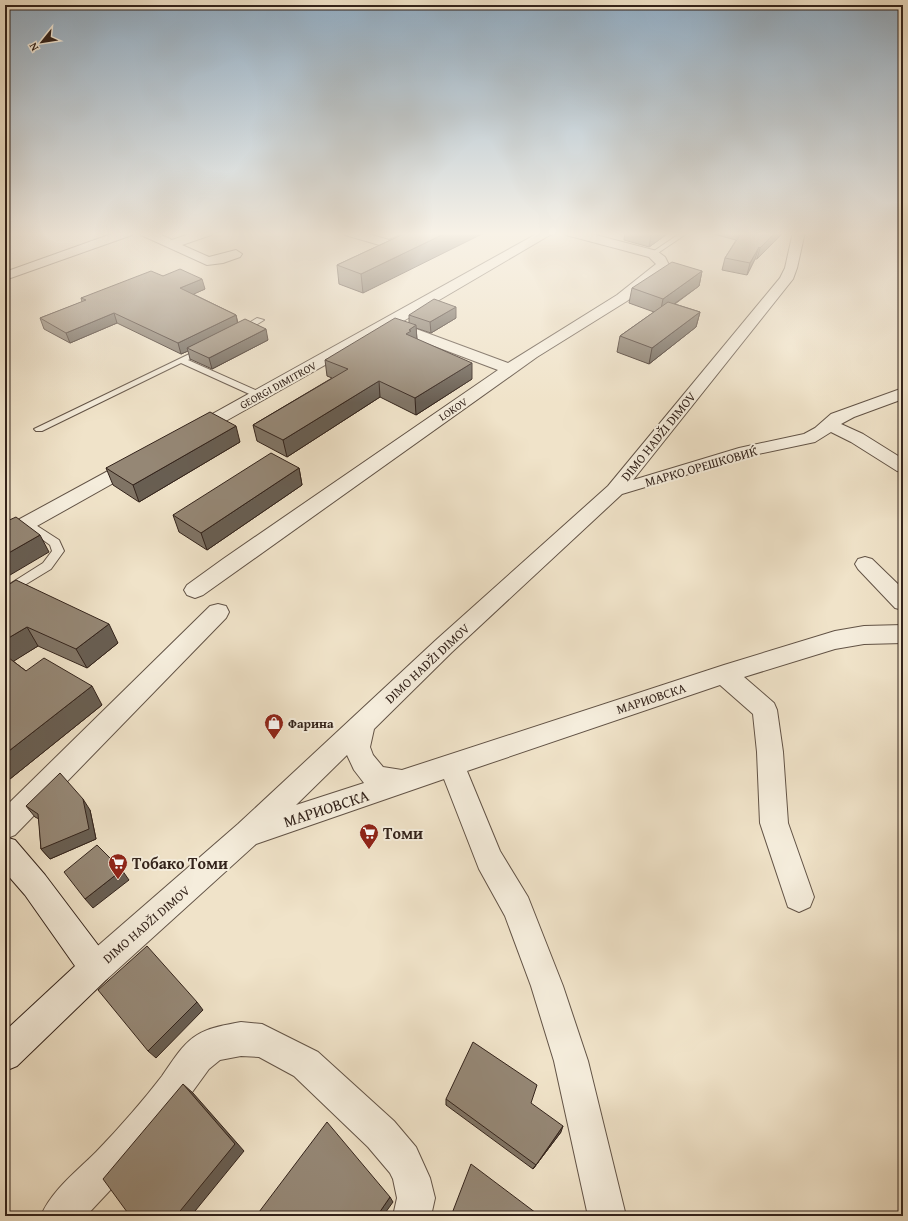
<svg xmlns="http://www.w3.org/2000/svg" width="908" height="1221" font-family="'Gentium Book Plus',serif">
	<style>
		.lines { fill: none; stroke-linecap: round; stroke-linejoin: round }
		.lane-casing { stroke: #625346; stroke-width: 2 }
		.street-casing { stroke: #625346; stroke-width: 2 }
		.secondary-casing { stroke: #33231b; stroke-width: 2 }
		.lane { fill: #f5eddc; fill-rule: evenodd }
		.street { fill: #f5eddc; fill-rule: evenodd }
		.secondary { fill: #f5eddc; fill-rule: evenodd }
		.wall { fill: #807465; stroke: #33231b }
		.shaded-wall { fill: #685e52; stroke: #33231b }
		.building { fill: #958775; stroke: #33231b }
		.labels { text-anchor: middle; stroke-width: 4; stroke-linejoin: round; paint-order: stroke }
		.far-street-label { font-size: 11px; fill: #33231b; stroke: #f5eddc }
		.street-label { font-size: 13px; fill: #33231b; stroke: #f5eddc }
		.poi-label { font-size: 13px; font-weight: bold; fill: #33231b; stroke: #f5eddc; text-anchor: start }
		.near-street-label { font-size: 16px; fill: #33231b; stroke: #f5eddc }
		.near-poi-label { font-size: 16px; font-weight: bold; fill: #33231b; stroke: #f5eddc; text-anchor: start }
	</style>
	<rect width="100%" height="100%" fill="#f0e3c9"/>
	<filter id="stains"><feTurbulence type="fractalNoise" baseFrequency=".005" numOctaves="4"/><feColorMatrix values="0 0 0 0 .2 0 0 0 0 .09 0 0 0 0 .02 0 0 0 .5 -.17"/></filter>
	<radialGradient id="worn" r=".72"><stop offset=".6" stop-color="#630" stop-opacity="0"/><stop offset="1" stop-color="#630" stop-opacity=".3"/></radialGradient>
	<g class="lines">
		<defs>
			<path id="lane" d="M682,232H689L655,255H651V253Z
				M257,318L264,320L243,333L236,331Z
				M204,347L208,349L207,351L188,360L262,393V397H256L181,363L42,431H36L34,429Z
				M28,520L59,540L64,551L51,569L5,597V587L43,563L52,551L50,545L24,526L23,524Z"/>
			<path id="street" d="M117,232H134L132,235L5,280V272Z
				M139,232H155L172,240L195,232H213L211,235L182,245L209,257L236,250L242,254L240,257L223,263L207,265L141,235Z
				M343,232H362L389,240L407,232H423L421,235L390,248L345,235Z
				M540,232H555L400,323L508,363L617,295L656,264L649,257L566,235L564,232H584L657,251L665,257L669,265L648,285L627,301L537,357L203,595L195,598L187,595L184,590L187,585L223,559L498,370L389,329L199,436L193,437L187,436L184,432L187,428Z
				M793,232H805L797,268L793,279L633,480L739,448L804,434L815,428L831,414L903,388V399L854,417L841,424L863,434L903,459V472L897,471L851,442L831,432L815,442L749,456L622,494L452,652L374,729L370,747L373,755L383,767L402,770L724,665L835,631L864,626L903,625V643L864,644L835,649L744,677L774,703L777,710L783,752L788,823L814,897L810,907L799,912L788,907L760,823L757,752L753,714L720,685L467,771L500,851L528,897L563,986L588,1061L626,1216H588L554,1061L531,986L505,916L479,869L444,779L256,844L107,979L96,984L85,979L80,968L85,957L238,824L436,640L608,486L780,278L785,268ZM347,755L354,770L364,783L296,805Z
				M136,458L142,459L145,463L142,467L12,540L5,542V527L130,459Z
				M865,557L872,559L903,589V610L895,608L858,569L855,564L858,559Z
				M218,604L226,606L229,612L226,618L15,835L5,839V807L210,606Z
				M241,1022L262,1024L318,1052L394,1121L416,1147L430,1178L435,1198L431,1216H393L397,1198L393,1179L390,1173L368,1147L294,1076L259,1057L241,1056L220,1060L209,1069L185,1102L131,1168L86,1216H41C51,1191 77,1171 96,1152C119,1128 142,1102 162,1076C172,1062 182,1044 197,1035C210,1027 226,1025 241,1022Z"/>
			<path id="secondary" d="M5,837L15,840L45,875L107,957L112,968L107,979L17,1066L5,1071V1031L75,966L25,895L5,872Z"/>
		</defs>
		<use href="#lane" class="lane-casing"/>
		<use href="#street" class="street-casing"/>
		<use href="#secondary" class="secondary-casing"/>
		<use href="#lane" class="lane"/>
		<use href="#street" class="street"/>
		<use href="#secondary" class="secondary"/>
	</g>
	<path class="wall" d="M408,232L363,293L339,284L337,265Z
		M625,232H670L649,247L624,240Z
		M706,232H784L757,259H755L747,275L722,270L725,258L736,240Z
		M702,271L699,286L675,304L700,312L696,327L649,364L617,352L620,336L654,312L629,303L632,288Z
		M163,276L205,289L193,294L236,315L238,323L268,340L212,369L190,359L188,351L181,354L117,323L70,343L44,329L40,318L82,302L81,298Z
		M409,315L456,318L431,333L416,328L417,339L472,379L416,415L380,397L287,457L257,441L253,425L332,378L327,376L325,360L409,323Z
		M240,442L139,502L113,485L106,468Z
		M299,468L302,485L207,550L179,532L173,515Z
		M5,587L118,643L87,668L38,646L13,661L26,671L102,705L5,783Z
		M26,806L90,810L96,839L50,859L41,849L39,819L35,817Z
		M446,1099L561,1132L533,1169L446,1105Z"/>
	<path class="shaded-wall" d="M448,232H486L363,293L361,274Z
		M656,232H670L649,247L651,235Z
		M776,232H784L757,259L760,248Z
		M759,247L755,259L747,275L750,263Z
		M702,271L699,286L660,314L663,299Z
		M202,279L205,289L183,299L180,288Z
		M456,307V318L431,333L430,322Z
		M700,312L696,327L649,364L652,348Z
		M114,313L117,323L70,343L66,333Z
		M236,315L238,326L187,348L188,351L181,354L178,343Z
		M416,325L417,341L406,334L409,330Z
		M266,329L268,340L212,369L209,358Z
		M472,363V379L416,415L415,398Z
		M379,381L380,397L287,457L283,440Z
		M236,426L240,442L139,502L133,485Z
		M299,468L302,485L207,550L201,533Z
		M40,535L49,552L5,578V555Z
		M109,624L118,643L87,668L76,649Z
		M27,627L38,646L6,666L5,664V640Z
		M92,686L102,705L5,783V754Z
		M83,799L90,810L96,839L50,859L41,849Z
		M122,870L129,880L93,908L85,899Z
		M197,1002L203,1010L156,1058L148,1051Z
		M183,1084L193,1093L244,1151L191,1216H176Z
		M563,1126L561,1132L533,1169L536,1165Z
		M390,1197L393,1202L383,1216H377Z"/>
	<path class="building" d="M408,232H448L361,274L337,265Z
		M639,232H656L651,235Z
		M742,232H776L760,248L759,247L750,263L725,258Z
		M672,262L702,271L663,299L632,288Z
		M180,269L202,279L180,288L236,315L178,343L114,313L66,333L40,318L86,300L81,298L151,271L163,276Z
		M434,299L456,307L430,322L409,315Z
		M668,302L700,312L652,348L620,336Z
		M395,318L416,325L409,330L411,331L406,334L472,363L415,398L379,381L283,440L253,425L348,369L325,360Z
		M245,319L266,329L209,358L187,348Z
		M210,412L236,426L133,485L106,468Z
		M271,453L299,468L201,533L173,515Z
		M16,517L40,535L5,555V522Z
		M16,580L109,624L76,649L27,627L5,640V587Z
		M5,655L26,671L44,658L92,686L5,754Z
		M60,773L83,799L89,829L41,849L38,814L26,806Z
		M97,845L122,870L85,899L64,872Z
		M147,946L197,1002L148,1051L98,990Z
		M473,1042L537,1085L531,1103L563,1126L536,1165L446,1099Z
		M183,1084L235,1144L176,1216H130L103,1179Z
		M327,1122L390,1197L377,1216H256Z
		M471,1164L540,1216H451Z"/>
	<linearGradient id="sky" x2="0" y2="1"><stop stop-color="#91adc4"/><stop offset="0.58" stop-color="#f8f2e7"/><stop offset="1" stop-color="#f8f2e7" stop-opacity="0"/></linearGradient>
	<rect width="908" height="403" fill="url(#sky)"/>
	<defs>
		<symbol id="shop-pin" viewBox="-11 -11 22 30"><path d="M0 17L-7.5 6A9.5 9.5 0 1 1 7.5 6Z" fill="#8f2418" stroke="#f5eddc"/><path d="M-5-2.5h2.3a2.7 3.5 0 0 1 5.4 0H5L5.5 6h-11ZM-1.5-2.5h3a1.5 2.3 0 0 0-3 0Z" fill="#fff"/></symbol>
		<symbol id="supermarket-pin" viewBox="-11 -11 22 30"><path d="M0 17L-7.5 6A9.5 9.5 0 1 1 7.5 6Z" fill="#8f2418" stroke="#f5eddc"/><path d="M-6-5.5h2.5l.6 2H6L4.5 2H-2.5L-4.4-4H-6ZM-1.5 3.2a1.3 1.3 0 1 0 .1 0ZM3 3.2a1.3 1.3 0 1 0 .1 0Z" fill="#fff"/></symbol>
	</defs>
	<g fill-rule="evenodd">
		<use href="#shop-pin" x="263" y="712" width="22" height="30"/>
		<use href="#supermarket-pin" x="358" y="822" width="22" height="30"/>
		<use href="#supermarket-pin" x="107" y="852" width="22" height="30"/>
	</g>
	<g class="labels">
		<g class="far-street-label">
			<text transform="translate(278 385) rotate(-29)" y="4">GEORGI DIMITROV</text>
			<text transform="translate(453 409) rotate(-34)" y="4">LOKOV</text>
		</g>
		<g class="street-label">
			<text transform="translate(658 436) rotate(-51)" y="5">DIMO HADŽI DIMOV</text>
			<text transform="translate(701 466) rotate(-16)" y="5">МАРКО ОРЕШКОВИЌ</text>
			<text transform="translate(427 663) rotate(-43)" y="5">DIMO HADŽI DIMOV</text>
			<text transform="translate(651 698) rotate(-18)" y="5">МАРИОВСКА</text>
			<text transform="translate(146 924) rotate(-41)" y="5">DIMO HADŽI DIMOV</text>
		</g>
		<g class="poi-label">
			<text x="288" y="728">Фарина</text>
		</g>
		<g class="near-street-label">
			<text transform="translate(326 808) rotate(-18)" y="6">МАРИОВСКА</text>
		</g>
		<g class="near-poi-label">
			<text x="383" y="839">Томи</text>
			<text x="132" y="869">Тобако Томи</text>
		</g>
	</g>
	<rect width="908" height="1221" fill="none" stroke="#f0e3c9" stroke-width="20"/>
	<rect x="6" y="6" width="896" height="1209" fill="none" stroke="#33231b" stroke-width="2"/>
	<rect x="10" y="10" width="888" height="1201" fill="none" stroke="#33231b"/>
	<g transform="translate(42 42) rotate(240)" stroke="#f5eddc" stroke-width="3" paint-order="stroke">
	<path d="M0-3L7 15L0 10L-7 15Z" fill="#33231b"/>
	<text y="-6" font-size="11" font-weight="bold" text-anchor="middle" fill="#33231b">N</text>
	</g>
	<rect width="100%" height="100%" filter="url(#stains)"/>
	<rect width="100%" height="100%" fill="url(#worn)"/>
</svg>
